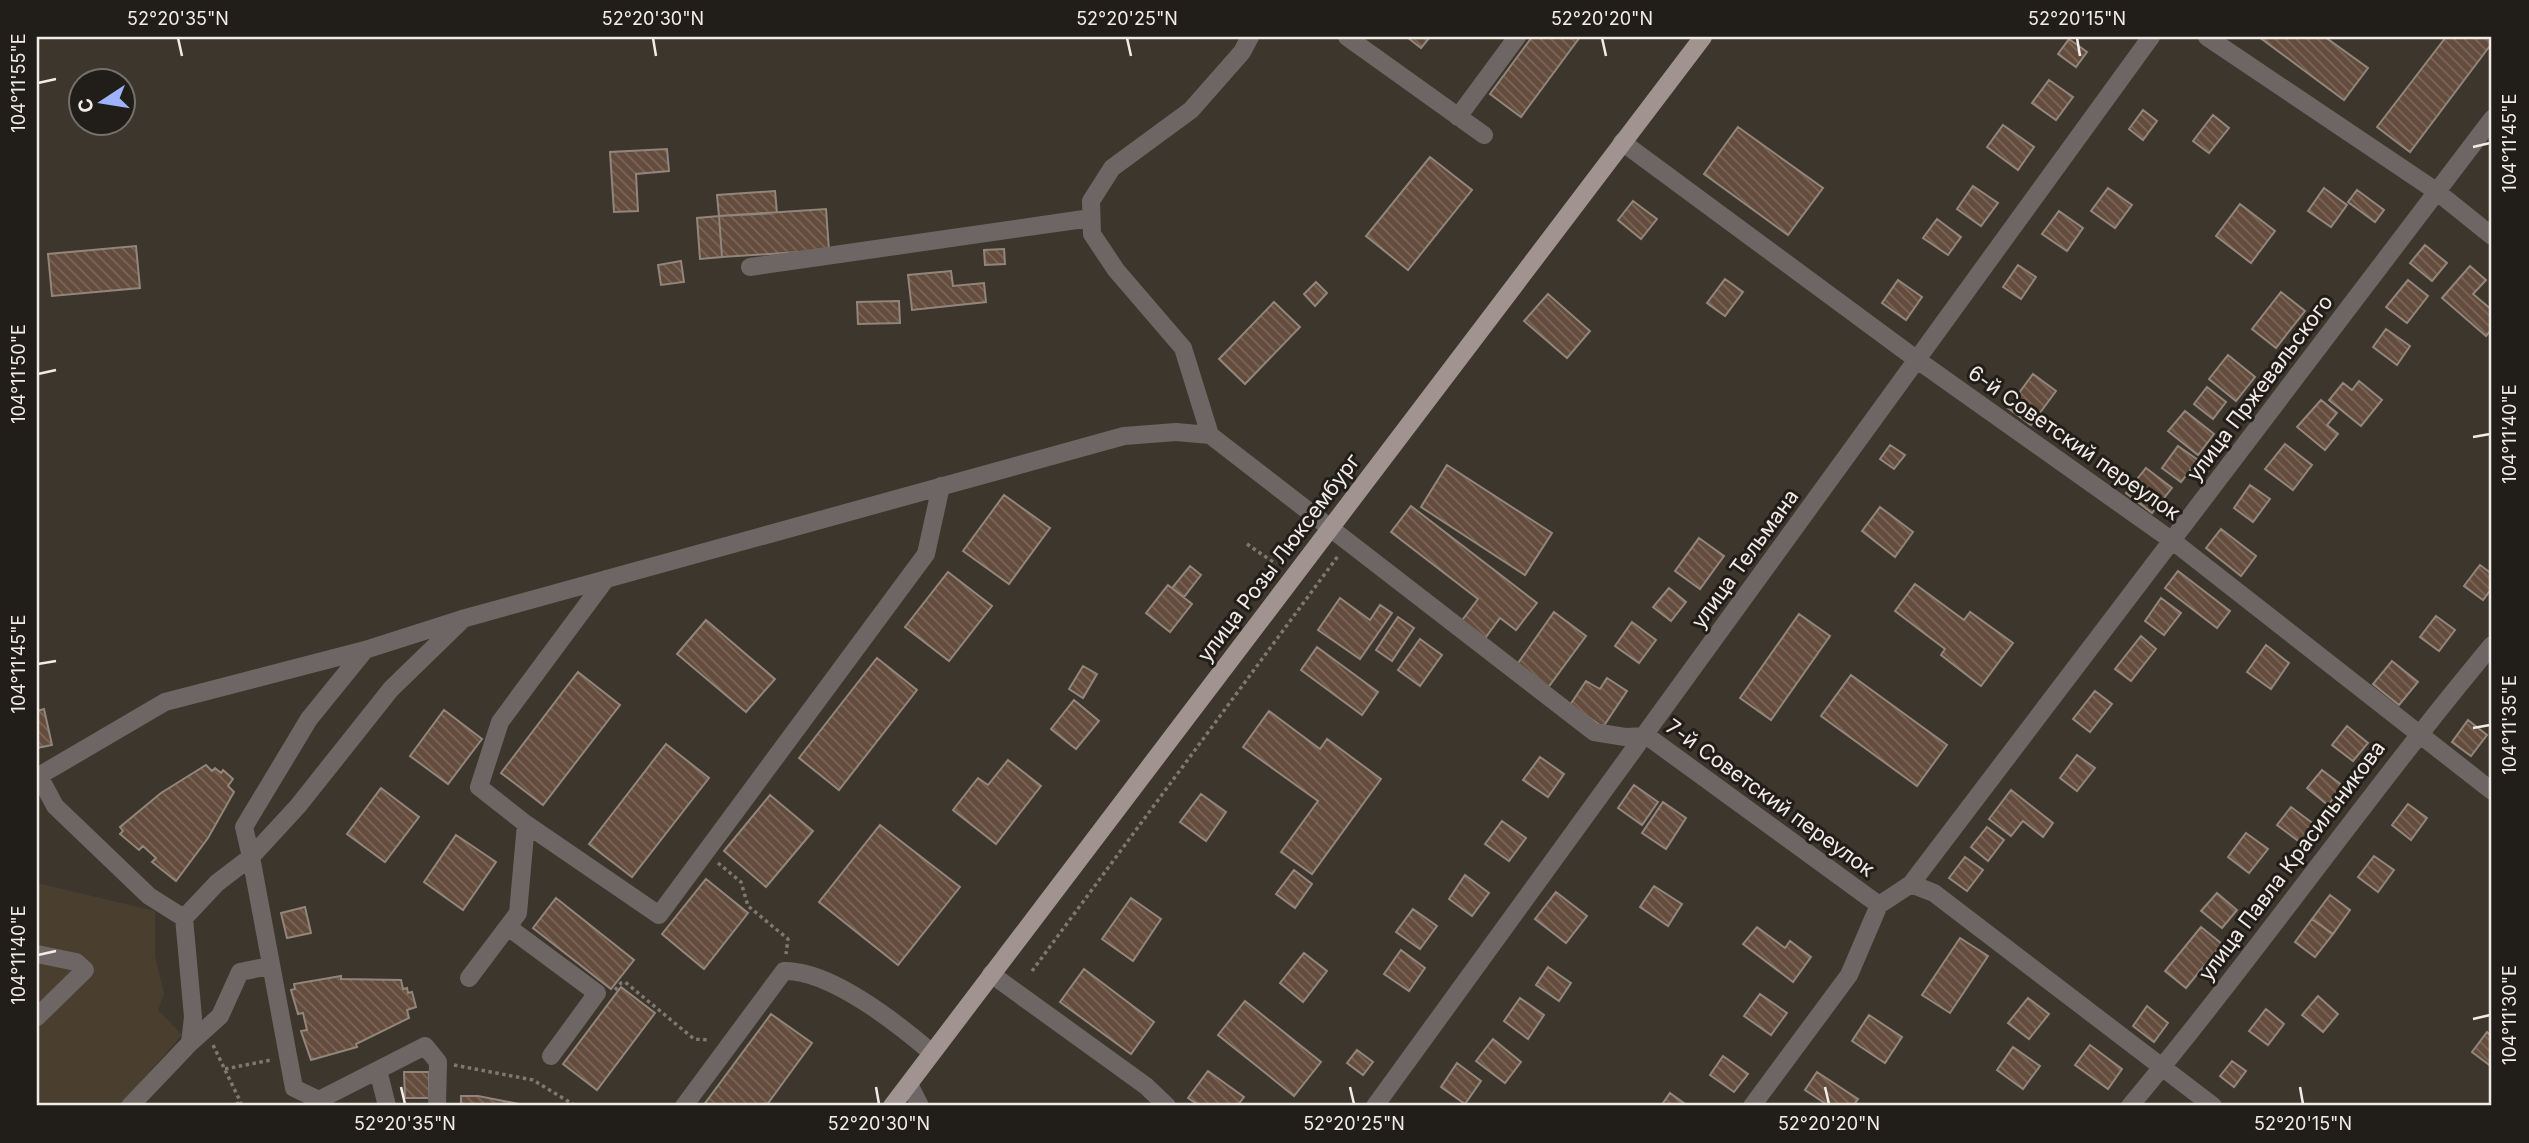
<svg xmlns="http://www.w3.org/2000/svg" width="2529" height="1143" font-family="Inter,sans-serif">
	<style>
		.built { fill: #4a3f2f }
		.building { fill: url(#building-back-hatch); stroke: #91857c; stroke-width: 2 }
		.lines { fill: none; stroke-linecap: round; stroke-linejoin: round }
		.path { stroke: #7f7870; stroke-width: 3.5; stroke-dasharray: 3.5 3.5; stroke-linecap: butt }
		.minor { stroke: #6d6664; stroke-width: 18 }
		.major { stroke: #a19490; stroke-width: 18 }
		.ticks { fill: none; stroke: #f1ece6; stroke-width: 2.5 }
		.labels { text-anchor: middle; stroke-width: 6; stroke-linejoin: round; paint-order: stroke }
		.street-label { font-size: 21px; fill: #f1ece6; stroke: #211e19 }
		.neatline { fill: none; stroke: #f1ece6; stroke-width: 2.5 }
		.ticks-label { font-size: 18px; text-anchor: middle; fill: #f1ece6 }
	</style>
	<defs>
		<pattern id="building-back-hatch" width="6" height="6" patternUnits="userSpaceOnUse" patternTransform="scale(1.75)"><rect width="6" height="6" fill="#644c3c"/><path d="M-1 5l2 2M0 0l6 6M5-1l2 2" fill="none" stroke="#7b6658"/></pattern>
	</defs>
	<rect width="100%" height="100%" fill="#3d362c"/>
	<path class="built" d="M37,883L155,911V956L164,994L158,1010L182,1035L119,1106H37Z"/>
	<path class="building" d="M1407,37H1430L1421,48Z
		M1532,37H1580L1521,117L1490,94Z
		M2259,37H2325L2368,68L2344,100Z
		M2446,37H2492V43L2410,152L2377,127Z
		M2069,39L2087,52L2076,67L2058,54Z
		M2049,80L2073,97L2056,120L2032,103Z
		M2143,110L2157,121L2143,140L2129,129Z
		M2213,115L2229,128L2209,153L2193,141Z
		M2003,125L2034,147L2018,170L1987,147Z
		M1738,127L1823,188L1788,235L1704,174Z
		M667,149L669,171L636,174L638,211L614,212L610,152Z
		M1430,157L1472,190L1408,270L1366,236Z
		M1973,186L1998,203L1981,226L1957,209Z
		M2108,188L2132,205L2115,228L2091,211Z
		M2324,188L2347,205L2331,227L2308,211Z
		M2357,190L2384,210L2375,222L2348,202Z
		M775,191L777,213L719,216L717,195Z
		M1633,201L1657,219L1641,239L1618,220Z
		M2240,204L2275,231L2251,263L2216,236Z
		M826,209L829,250L722,257L719,216Z
		M2059,211L2083,228L2067,251L2042,234Z
		M719,216L722,257L700,259L697,218Z
		M1937,219L1961,237L1948,255L1923,238Z
		M2425,245L2447,263L2432,281L2410,263Z
		M136,246L140,288L52,296L48,254Z
		M1004,249L1005,264L985,265L984,250Z
		M681,261L684,282L661,285L658,265Z
		M2018,265L2036,277L2021,299L2003,287Z
		M2470,266L2486,280L2473,294L2492,310V329L2486,336L2442,298Z
		M951,271L953,286L984,283L986,302L912,310L908,275Z
		M1725,279L1743,292L1725,316L1707,303Z
		M1898,280L1922,297L1906,320L1882,303Z
		M2408,280L2428,296L2407,323L2386,307Z
		M1316,282L1327,293L1315,306L1304,294Z
		M2281,292L2305,311L2276,348L2252,329Z
		M1548,294L1590,331L1567,358L1524,321Z
		M899,301L900,323L858,324L857,302Z
		M1274,302L1300,327L1245,384L1219,359Z
		M2386,329L2410,346L2397,365L2373,347Z
		M2228,355L2255,377L2236,401L2209,379Z
		M2033,374L2056,391L2031,425L2008,408Z
		M2359,381L2382,400L2361,426L2329,400L2343,383L2352,390Z
		M2207,387L2226,402L2213,419L2194,404Z
		M2321,400L2337,413L2327,425L2338,434L2325,450L2297,427Z
		M2185,411L2214,434L2198,455L2168,431Z
		M2285,444L2312,465L2293,490L2265,469Z
		M1890,445L1905,455L1894,469L1880,459Z
		M2178,446L2198,460L2181,482L2162,468Z
		M1447,465L1552,533L1525,575L1421,507Z
		M2146,468L2172,488L2152,513L2126,493Z
		M2250,485L2270,499L2253,522L2234,508Z
		M1004,495L1050,528L1009,584L963,551Z
		M1411,506L1537,603L1516,630L1500,618L1483,641L1460,623L1478,599L1391,532Z
		M1880,507L1913,532L1895,557L1862,531Z
		M2221,529L2256,556L2241,576L2206,548Z
		M1699,538L1724,556L1700,589L1675,571Z
		M2480,565L2492,574V588L2483,600L2464,586Z
		M1190,566L1201,575L1184,597L1172,588Z
		M2178,571L2230,611L2217,628L2165,588Z
		M948,572L992,606L949,661L905,627Z
		M1915,584L1964,620L1970,612L2013,643L1981,686L1941,655L1945,649L1895,611Z
		M1168,585L1192,604L1170,632L1146,613Z
		M1669,588L1686,602L1671,621L1653,607Z
		M1340,598L1370,620L1380,605L1392,613L1360,659L1318,630Z
		M2161,598L2181,613L2164,635L2145,621Z
		M1554,612L1586,636L1547,689L1516,666Z
		M1799,614L1830,636L1771,720L1740,698Z
		M2436,616L2455,630L2439,651L2420,637Z
		M1398,617L1414,628L1392,661L1376,650Z
		M706,620L775,679L746,712L677,654Z
		M1632,622L1656,640L1639,663L1615,646Z
		M2141,636L2156,649L2131,681L2115,669Z
		M1420,639L1442,655L1420,686L1398,670Z
		M2266,645L2289,663L2271,689L2247,672Z
		M1317,647L1378,692L1362,715L1301,670Z
		M877,658L917,690L839,790L799,758Z
		M2392,661L2418,682L2399,705L2373,684Z
		M1083,666L1097,674L1083,698L1069,689Z
		M578,672L620,705L543,805L501,773Z
		M1851,675L1947,745L1917,786L1821,716Z
		M1607,678L1627,691L1603,727L1570,705L1586,681L1600,689Z
		M2095,691L2112,704L2090,732L2073,719Z
		M1074,700L1099,721L1076,749L1051,729Z
		M44,709L52,745L37,748V711Z
		M444,710L482,739L448,784L410,756Z
		M1269,711L1320,749L1327,739L1381,779L1312,874L1281,852L1318,801L1243,747Z
		M2468,720L2487,735L2471,756L2452,742Z
		M2347,726L2368,743L2353,761L2332,745Z
		M666,744L709,778L632,877L589,844Z
		M2077,755L2095,768L2077,791L2060,778Z
		M1540,757L1564,774L1548,797L1523,780Z
		M1008,760L1041,786L996,844L953,810L978,778L988,785Z
		M206,765L212,771L215,768L221,773L223,770L233,779L228,786L234,792L208,838L176,881L152,862L156,858L143,846L139,850L120,834L123,831L120,827L161,793Z
		M2322,770L2343,786L2328,805L2307,788Z
		M1634,785L1658,802L1642,825L1618,808Z
		M381,788L419,817L385,862L347,834Z
		M2011,790L2053,823L2043,837L2023,821L2011,836L1989,819Z
		M1201,794L1226,812L1206,841L1180,822Z
		M770,795L813,831L766,887L724,851Z
		M1663,802L1686,818L1666,849L1642,833Z
		M2408,804L2427,818L2411,840L2392,825Z
		M2291,807L2315,825L2301,843L2277,825Z
		M1502,821L1526,838L1509,861L1485,844Z
		M880,825L960,887L898,965L819,902Z
		M1987,827L2004,840L1988,861L1971,847Z
		M2246,833L2268,849L2249,873L2228,857Z
		M456,835L496,862L463,910L424,882Z
		M2374,856L2394,870L2378,892L2358,877Z
		M1965,857L1983,870L1967,891L1949,878Z
		M1294,870L1312,884L1295,908L1276,894Z
		M1465,875L1489,893L1472,916L1449,899Z
		M706,879L748,913L704,969L662,934Z
		M1654,886L1682,904L1668,926L1640,907Z
		M1556,892L1587,916L1566,943L1535,919Z
		M2217,893L2237,910L2222,928L2201,911Z
		M2330,895L2350,910L2333,934L2312,919Z
		M556,898L634,960L611,989L533,928Z
		M1131,898L1161,919L1133,961L1102,939Z
		M305,907L311,933L287,938L281,913Z
		M1413,909L1437,926L1420,949L1396,932Z
		M2312,919L2333,934L2315,957L2295,942Z
		M1757,927L1785,948L1790,941L1811,957L1793,982L1743,944Z
		M2201,927L2222,944L2186,988L2165,971Z
		M1960,938L1988,956L1950,1013L1922,995Z
		M1401,950L1425,968L1409,991L1384,974Z
		M1304,953L1327,971L1303,1002L1280,983Z
		M1548,967L1571,983L1559,1001L1536,985Z
		M1084,969L1154,1022L1131,1054L1060,1002Z
		M341,976V979L401,980L403,989L407,988L408,993L412,992L416,1007L407,1010L409,1018L356,1044L357,1047L311,1060L301,1031L307,1030L303,1013L298,1014L291,990L295,989L294,984Z
		M621,987L655,1013L597,1090L563,1064Z
		M1760,994L1787,1013L1771,1035L1744,1016Z
		M2318,996L2338,1014L2323,1032L2302,1015Z
		M1520,998L1544,1015L1528,1039L1504,1021Z
		M2028,998L2049,1014L2029,1039L2008,1023Z
		M1245,1001L1321,1062L1294,1096L1218,1035Z
		M2147,1006L2168,1023L2154,1042L2133,1026Z
		M2266,1009L2284,1024L2268,1045L2249,1031Z
		M771,1014L812,1043L766,1106H703Z
		M1869,1015L1902,1037L1885,1063L1852,1041Z
		M2487,1032L2492,1037V1067L2472,1052Z
		M1493,1039L1521,1062L1505,1083L1476,1061Z
		M2090,1045L2122,1069L2108,1089L2075,1065Z
		M2013,1047L2040,1066L2023,1089L1997,1070Z
		M1357,1050L1373,1062L1363,1075L1347,1063Z
		M1723,1056L1748,1074L1734,1092L1710,1075Z
		M2232,1061L2246,1071L2234,1087L2220,1076Z
		M1457,1063L1481,1081L1465,1104L1441,1087Z
		M1208,1071L1244,1097L1237,1106H1200L1188,1098Z
		M404,1072H429V1098H405Z
		M1817,1072L1858,1099L1853,1106H1829L1805,1090Z
		M1670,1093L1688,1106H1661Z
		M461,1096H478L529,1106H461Z"/>
	<g class="lines">
		<path class="path" d="M1247,544L1276,564
			M718,863L741,882L748,906L788,939L786,954
			M1032,971L1338,556
			M615,990L621,983L625,982L694,1039L709,1040
			M213,1045L241,1103
			M454,1065L533,1080L576,1106
			M225,1069L271,1060
			M222,1106L241,1103L243,1106"/>
		<path class="minor" d="M1250,37L1242,52L1191,110L1112,168L1091,201L1092,234L1116,270L1183,348L1210,435L1594,732L1625,737L1647,736L1879,905L1911,884L1934,893L2213,1106
			M1347,37L1484,135
			M2207,37L2436,191L2492,236
			M1458,117L1517,37
			M1622,142L1916,359L2174,542L2492,791
			M750,267L1091,218
			M39,776L55,806L149,896L184,918
			M37,777L165,702L365,650L462,619L1124,436L1176,432L1210,435
			M526,824L479,787L500,722L606,579
			M1911,884L2492,119
			M508,927L597,993L551,1056
			M37,954L76,962L85,970L37,1017
			M991,974L1146,1086L1167,1106
			M469,978L518,913L526,824L659,915L926,554L941,486
			M190,1043L220,1016L240,972L269,966
			M378,1070L387,1106
			M909,1084L920,1106
			M319,1100L425,1046L438,1062L437,1106
			M130,1106L190,1043L193,1017L184,918L217,883L251,857L244,827L309,719L365,650
			M321,1106L319,1100L294,1088L251,857L298,806L391,689L460,622
			M684,1106L784,971C830,970 897,1023 932,1053
			M1375,1106L2151,37
			M1752,1106L1849,975L1879,905
			M2130,1106C2255,956 2367,795 2492,645"/>
		<path class="major" d="M892,1106L1703,37"/>
	</g>
	<path class="ticks" d="M178,38L182,56M653,38L656,56M1127,38L1131,56M1602,38L1606,56M2077,38L2080,56M38,83L56,79M2473,147L2490,143M38,374L56,370M2473,437L2490,434M38,664L56,661M2473,728L2490,725M38,955L56,951M2473,1019L2490,1015M401,1087L405,1104M876,1087L879,1104M1350,1087L1354,1104M1825,1087L1829,1104M2300,1087L2303,1104"/>
	<g class="labels">
		<g class="street-label">
			<text transform="translate(2260 388) rotate(-53)" y="7">улица Пржевальского</text>
			<text transform="translate(2074 443) rotate(35)" y="7">6-й Советский переулок</text>
			<text transform="translate(1279 558) rotate(-53)" y="7">улица Розы Люксембург</text>
			<text transform="translate(1745 559) rotate(-54)" y="7">улица Тельмана</text>
			<text transform="translate(1770 798) rotate(36)" y="7">7-й Советский переулок</text>
			<text transform="translate(2292 861) rotate(-53)" y="7">улица Павла Красильникова</text>
		</g>
	</g>
	<rect width="2529" height="1143" fill="none" stroke="#211e19" stroke-width="77"/>
	<g transform="translate(102 102) rotate(258)"><circle r="33" fill="#211e19" stroke="#74706b" stroke-width="2"/>
	<path d="M0-5L12 26L0 18L-12 26Z" fill="#9fb3fd"/>
	<text y="-10" font-size="19" font-weight="bold" text-anchor="middle" fill="#f1ece6">С</text>
	</g>
	<rect x="38" y="38" width="2452" height="1066" class="neatline"/>
	<g class="ticks-label">
		<text x="178" y="25">52°20'35"N</text>
		<text x="653" y="25">52°20'30"N</text>
		<text x="1127" y="25">52°20'25"N</text>
		<text x="1602" y="25">52°20'20"N</text>
		<text x="2077" y="25">52°20'15"N</text>
		<text transform="translate(19 83) rotate(-90)" y="6">104°11'55"E</text>
		<text transform="translate(2510 143) rotate(-90)" y="6">104°11'45"E</text>
		<text transform="translate(19 374) rotate(-90)" y="6">104°11'50"E</text>
		<text transform="translate(2510 434) rotate(-90)" y="6">104°11'40"E</text>
		<text transform="translate(19 664) rotate(-90)" y="6">104°11'45"E</text>
		<text transform="translate(2510 725) rotate(-90)" y="6">104°11'35"E</text>
		<text transform="translate(19 955) rotate(-90)" y="6">104°11'40"E</text>
		<text transform="translate(2510 1015) rotate(-90)" y="6">104°11'30"E</text>
		<text x="405" y="1130">52°20'35"N</text>
		<text x="879" y="1130">52°20'30"N</text>
		<text x="1354" y="1130">52°20'25"N</text>
		<text x="1829" y="1130">52°20'20"N</text>
		<text x="2303" y="1130">52°20'15"N</text>
	</g>
</svg>
